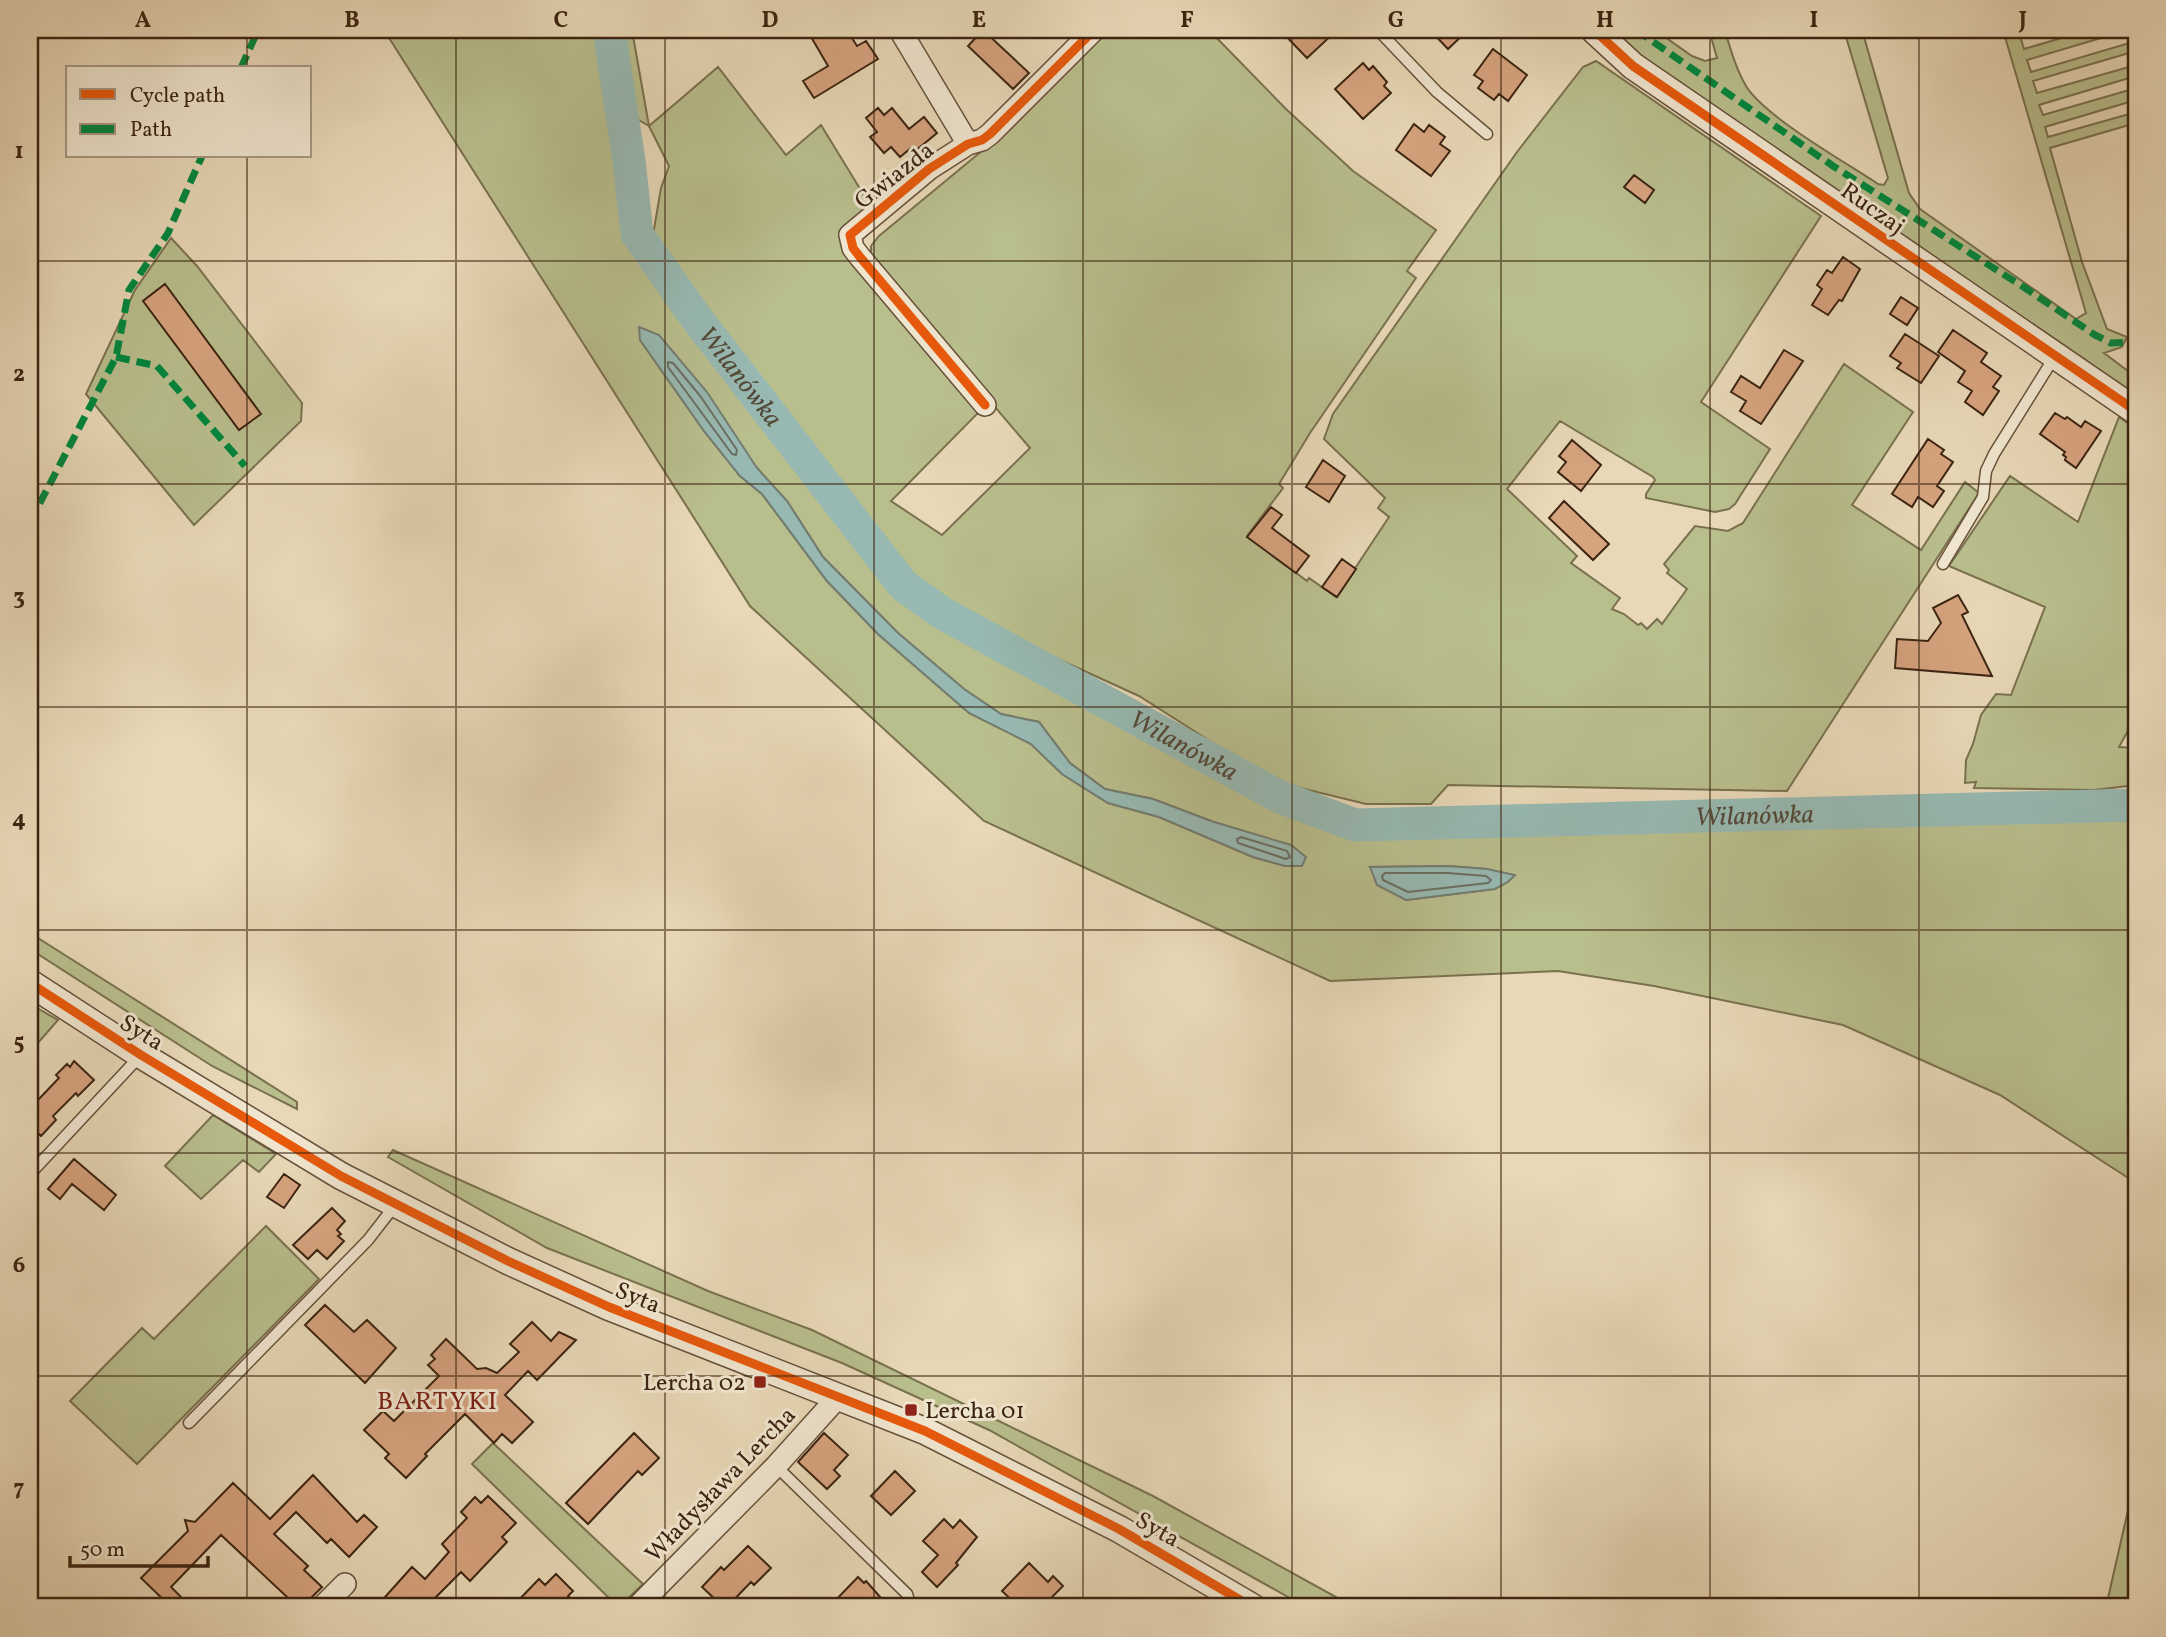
<svg xmlns="http://www.w3.org/2000/svg" width="2166" height="1637" font-family="Vollkorn,serif">
	<style>
		.green { fill: #b9be8d; stroke: #7a714f; stroke-width: 2; fill-rule: evenodd }
		.water { fill: #97b9b2; stroke: #737d72; stroke-width: 2 }
		.lines { fill: none; stroke-linecap: round; stroke-linejoin: round }
		.shore { stroke: #6a6e62; stroke-width: 2 }
		.river { stroke: #97b9b2; stroke-width: 33 }
		.building { fill: #d6a37f; stroke: #3c2411; stroke-width: 2 }
		.service-casing { stroke: #67513a; stroke-width: 13 }
		.minor-casing { stroke: #67513a; stroke-width: 24 }
		.tertiary-casing { stroke: #67513a; stroke-width: 29 }
		.service { stroke: #f0e6d0; stroke-width: 10 }
		.minor { stroke: #f0e6d0; stroke-width: 21 }
		.tertiary { stroke: #f0e6d0; stroke-width: 26 }
		.quiet { stroke: #00873e; stroke-width: 7; stroke-dasharray: 14 7; stroke-linecap: butt }
		.cycleway-casing { stroke: #f0e6d0; stroke-width: 13 }
		.cycleway { stroke: #e8590c; stroke-width: 9 }
		.grid { fill: none; stroke: #3c2411; stroke-width: 2; stroke-opacity: 0.55 }
		.poi-dot { fill: #8f2418; stroke: #f0e6d0; stroke-width: 2.5 }
		.labels { text-anchor: middle; stroke-width: 6; stroke-linejoin: round; paint-order: stroke }
		.street-label { font-size: 24px; fill: #3c2411; stroke: #f0e6d0 }
		.poi-label { font-size: 24px; fill: #3c2411; stroke: #f0e6d0; text-anchor: end }
		.water-label { font-size: 26px; font-style: italic; fill: #534939; stroke: #f0e6d0 }
		.neighbourhood-label { font-size: 26px; letter-spacing: 2px; fill: #7a1f14; stroke: #f0e6d0 }
		.neatline { fill: none; stroke: #3c2411; stroke-width: 2.5 }
		.grid-label { font-size: 23px; text-anchor: middle; font-weight: bold; fill: #3c2411 }
	</style>
	<rect width="100%" height="100%" fill="#e8d8b7"/>
	<filter id="stains"><feTurbulence type="fractalNoise" baseFrequency=".00286" numOctaves="4"/><feColorMatrix values="0 0 0 0 .2 0 0 0 0 .09 0 0 0 0 .02 0 0 0 .5 -.17"/></filter>
	<radialGradient id="worn" r=".72"><stop offset=".6" stop-color="#630" stop-opacity="0"/><stop offset="1" stop-color="#630" stop-opacity=".3"/></radialGradient>
	<path class="green" d="M384,30H599L630,238L665,294L896,596L1272,804L1331,824L1368,831L2136,820V1183L2000,1095L1843,1025L1654,986L1558,971L1330,981L984,821L750,606ZM640,340L787,501L823,557L898,633L964,689L1001,714L1039,722L1070,763L1105,789L1153,799L1211,821L1285,866L1253,857L1159,817L1108,803L1062,774L1031,744L969,713L878,634L827,581L762,494L740,476L704,431ZM1448,866L1487,869L1495,889L1406,900L1370,867Z
		M615,30H632L649,126L718,67L786,155L821,125L873,210L841,235L979,412L891,501L942,535L1030,448L871,262V246L879,236L983,150L1103,30H1209L1286,109L1353,171L1436,230L1407,271L1416,278L1310,433L1279,484L1283,488L1247,536L1307,581L1309,578L1336,597L1389,517L1378,508L1385,498L1324,439L1333,414L1517,152L1583,67L1596,61L1821,216L1701,402L1770,449L1735,504L1729,509L1715,512L1646,498V494L1655,480L1653,477L1560,421L1507,489L1577,556L1571,563L1620,598L1612,609L1624,614L1638,625L1641,623L1647,629L1657,619L1662,624L1687,589L1667,573L1669,570L1664,564L1695,526L1728,531L1743,523L1844,364L1913,412L1852,505L1921,550L1965,482L1979,493L1787,791L1448,785L1431,804H1366L1284,784L1224,750L1139,696L1034,648L914,580L867,524L809,440L727,343L678,271L662,255L652,241L661,188L669,166L649,126L637,119L624,95Z
		M1605,30H1655L1692,56L1705,61L1717,58L1709,30H1725C1730,49 1736,69 1746,86C1765,117 1845,162 1878,184L1884,185L1888,178L1844,30H1862L1909,193L1920,209L2076,319L2086,313L2003,30H2042L2020,36L2024,49L2089,30H2128L2027,60L2031,72L2136,41V51L2033,81L2037,93L2136,65V76L2039,105L2043,115L2136,88V100L2045,127L2048,137L2136,112V123L2050,148L2082,262L2107,329L2127,337L2122,347L2104,353L2136,377V400L1638,61Z
		M171,238L197,266L302,403L301,421L194,525L86,394L135,290Z
		M2119,417L2136,429V716L2119,747L2136,748V785L2094,790L1974,788L1976,782L1965,783L1966,760L1973,744L1981,715L1996,694L2011,695L2045,607L1949,566L2010,476L2078,522Z
		M30,933L297,1102V1109L212,1066L30,949Z
		M30,1004L58,1020L30,1052Z
		M213,1115L276,1154L259,1172L243,1160L201,1199L165,1166Z
		M393,1150L708,1291L812,1330L1153,1496L1354,1607H1306L989,1430L842,1363L547,1248L388,1157Z
		M266,1226L319,1279L137,1464L70,1401L142,1328L154,1339Z
		M493,1443L643,1584L619,1607H604L611,1600L472,1464Z
		M2136,1475V1607H2106Z"/>
	<path class="water" d="M639,327L659,335L707,392L757,468L787,501L823,557L898,633L964,689L1001,714L1039,722L1070,763L1105,789L1153,799L1211,821L1291,845L1306,857L1302,866H1285L1253,857L1159,817L1108,803L1062,774L1031,744L969,713L878,634L827,581L762,494L740,476L704,431L640,340Z
		M1448,866L1487,869L1515,875L1508,882L1495,889L1406,900L1377,885L1370,867Z"/>
	<g class="lines">
		<path class="shore" d="M668,362L673,363L701,397L737,450L736,455L732,454L668,367Z
			M1241,837L1287,851L1290,857L1286,859L1238,843L1237,839Z
			M1385,873H1448L1486,876L1491,880L1488,883L1408,892L1383,880L1382,876Z"/>
		<path class="river" id="s1" d="M609,30L629,161L637,234L697,319L903,585L942,613L1280,797L1355,825L2136,805"/>
	</g>
	<path class="building" d="M807,30H847L857,46L866,41L878,59L814,98L803,81L828,66Z
		M983,30L1029,73L1013,89L968,46Z
		M1280,30H1337L1307,58Z
		M1430,30H1468L1448,49Z
		M1493,49L1527,75L1508,101L1499,94L1494,100L1478,88L1483,81L1474,75Z
		M1363,63L1369,70L1373,66L1387,82L1384,86L1391,93L1363,119L1335,89Z
		M878,108L884,115L892,108L909,129L924,117L937,133L914,152L911,148L900,157L891,147L884,153L870,137L877,132L866,118Z
		M1414,124L1424,132L1429,125L1445,137L1440,144L1450,151L1431,176L1396,150Z
		M1634,175L1654,190L1645,203L1624,187Z
		M1843,257L1860,269L1842,301L1839,300L1828,315L1812,305L1822,289L1817,285L1827,270L1832,273Z
		M165,284L261,414L239,430L143,301Z
		M1901,297L1918,308L1907,325L1890,314Z
		M1953,330L1987,353L1981,362L2001,376L1993,387L1999,391L1983,415L1965,402L1972,391L1958,382L1965,371L1938,352Z
		M1905,334L1939,356L1921,383L1897,368L1901,363L1890,356Z
		M1784,350L1803,361L1761,424L1740,411L1746,401L1731,392L1741,376L1760,388Z
		M2055,413L2065,419L2067,417L2081,427L2085,421L2101,431L2076,468L2065,460L2066,457L2063,455L2065,452L2040,434Z
		M1928,439L1944,450L1941,454L1953,462L1937,486L1944,491L1933,507L1918,497L1912,507L1892,494Z
		M1572,440L1601,465L1581,491L1558,472L1566,462L1559,456Z
		M1323,460L1345,476L1329,502L1306,487Z
		M1564,501L1609,544L1593,560L1549,518Z
		M1271,507L1282,515L1272,528L1309,556L1296,573L1247,537Z
		M1342,559L1356,569L1337,597L1322,587Z
		M1958,595L1968,612L1962,615L1992,676L1895,668L1897,639L1928,641L1941,623L1933,608Z
		M74,1061L94,1080L78,1096L76,1093L53,1116L56,1120L41,1136L30,1125V1094L37,1101L59,1078L56,1075L67,1064L70,1067Z
		M74,1159L116,1195L104,1210L72,1184L60,1199L48,1189Z
		M284,1174L300,1185L284,1208L267,1197Z
		M332,1208L345,1221L337,1230L341,1234L338,1236L344,1241L327,1259L317,1250L308,1259L293,1245Z
		M325,1305L354,1332L367,1320L396,1348L365,1383L305,1325Z
		M532,1322L551,1341L559,1332L576,1340L537,1380L528,1371L505,1395L533,1422L512,1443L502,1434L494,1443L465,1414L425,1454L427,1456L406,1478L385,1458L389,1454L364,1430L383,1411L394,1421L439,1376L428,1365L435,1359L431,1355L446,1339L477,1369L486,1368L497,1373L519,1352L510,1344Z
		M634,1433L659,1458L642,1475L638,1471L588,1524L566,1503Z
		M824,1433L848,1455L834,1470L840,1476L827,1489L798,1462Z
		M895,1471L915,1491L891,1515L871,1496Z
		M313,1475L357,1522L364,1515L377,1527L349,1557L331,1539L327,1543L296,1512L274,1534L308,1566L304,1570L322,1587L302,1607H276L287,1597L221,1535L171,1587L191,1607H171L141,1578L188,1531L185,1520L195,1522L233,1483L270,1519Z
		M488,1496L516,1523L502,1537L507,1542L470,1581L461,1572L433,1600L441,1607H376L412,1567L425,1579L449,1552L442,1544L467,1518L461,1512L475,1497L481,1503Z
		M944,1519L953,1528L960,1520L977,1537L956,1563L958,1565L937,1587L922,1572L938,1555L923,1541Z
		M748,1546L771,1568L754,1585L751,1582L727,1607L718,1598L716,1600L702,1587L721,1567L724,1570Z
		M1029,1563L1048,1582L1053,1576L1063,1586L1042,1607H1019L1002,1591Z
		M556,1574L573,1591L568,1596L580,1607H512L539,1579L545,1585Z
		M858,1577L864,1583L866,1581L889,1607H829Z"/>
	<g class="lines">
		<defs>
			<path id="service" d="M1378,30L1437,92L1487,134
				M1943,564L1983,497L1986,471L1994,454L2055,356
				M30,1174L140,1056
				M189,1423L368,1240L396,1204
				M776,1466L907,1594L911,1607"/>
			<path id="minor" d="M900,30L968,144
				M985,405L860,257L853,248L850,235L929,169L968,144L982,140L990,134L1094,30
				M322,1607L345,1584
				M637,1607L776,1466L839,1396"/>
			<path id="tertiary" d="M1594,30L1633,66L2136,411
				M30,983L141,1055L341,1176L508,1261L609,1307L925,1431L1119,1529L1252,1607"/>
		</defs>
		<use href="#service" class="service-casing"/>
		<use href="#minor" class="minor-casing"/>
		<use href="#tertiary" class="tertiary-casing"/>
		<use href="#service" class="service"/>
		<use href="#minor" class="minor"/>
		<use href="#tertiary" class="tertiary"/>
		<path class="quiet" d="M1636,30L1833,166L2025,288L2095,335L2111,343L2136,342
			M241,68L258,30
			M116,357L157,366L245,466
			M30,522L116,357L129,290L168,233L202,156"/>
		<defs>
			<path id="cycleway" d="M1594,30L1633,66L2136,411
				M985,405L860,257L853,248L850,235L929,169L968,144L982,140L990,134L1094,30
				M30,983L141,1055L341,1176L508,1261L609,1307L925,1431L1119,1529L1252,1607"/>
		</defs>
		<use href="#cycleway" class="cycleway-casing"/>
		<use href="#cycleway" class="cycleway"/>
	</g>
	<path class="grid" d="M247,30V68M456,30V1607M665,30V1607M874,30V1607M1083,30V1607M1292,30V1607M1501,30V1607M1710,30V1607M1919,30V1607M247,156V1607M30,261H2136M30,484H2136M30,707H2136M30,930H2136M30,1153H2136M30,1376H2136"/>
	<g class="poi-dot">
		<rect x="753" y="1375" width="14" height="14" rx="3.5"/>
		<rect x="904" y="1403" width="14" height="14" rx="3.5"/>
	</g>
	<g class="labels">
		<g class="street-label">
			<text transform="translate(894 175) rotate(-38)" y="8">Gwiazda</text>
			<text transform="translate(1873 208) rotate(35)" y="8">Ruczaj</text>
			<text transform="translate(142 1032) rotate(32)" y="8">Syta</text>
			<text transform="translate(638 1297) rotate(22)" y="8">Syta</text>
			<text transform="translate(720 1484) rotate(-46)" y="8">Władysława Lercha</text>
			<text transform="translate(1158 1529) rotate(30)" y="8">Syta</text>
		</g>
		<g class="poi-label">
			<text x="746" y="1390">Lercha 02</text>
			<text x="925" y="1418" text-anchor="start">Lercha 01</text>
		</g>
		<g class="water-label">
			<text dy="9" stroke="none"><textPath href="#s1" startOffset="382">Wilanówka</textPath></text>
			<text dy="9" stroke="none"><textPath href="#s1" startOffset="970">Wilanówka</textPath></text>
			<text dy="9" stroke="none"><textPath href="#s1" startOffset="1559">Wilanówka</textPath></text>
		</g>
		<g class="neighbourhood-label">
			<text x="438" y="1409">BARTYKI</text>
		</g>
	</g>
	<rect width="2166" height="1637" fill="none" stroke="#e8d8b7" stroke-width="77"/>
	<rect x="66" y="66" width="245" height="91" fill="#f0e6d0" stroke="#a89884" stroke-width="2"/>
	<rect x="80" y="89" width="35" height="10" fill="#e8590c" stroke="#a89884" stroke-width="2"/>
	<text x="130" y="102" font-size="21" fill="#3c2411">Cycle path</text>
	<rect x="80" y="124" width="35" height="10" fill="#00873e" stroke="#a89884" stroke-width="2"/>
	<text x="130" y="136" font-size="21" fill="#3c2411">Path</text>
	<path d="M70 1556v10h138v-10" fill="none" stroke="#3c2411" stroke-width="3.5"/>
	<text x="80" y="1556" font-size="21" fill="#3c2411" stroke="#f0e6d0" stroke-width="5" paint-order="stroke">50 m</text>
	<rect x="38" y="38" width="2090" height="1560" class="neatline"/>
	<g class="grid-label">
		<text x="143" y="27">A</text>
		<text x="352" y="27">B</text>
		<text x="561" y="27">C</text>
		<text x="770" y="27">D</text>
		<text x="979" y="27">E</text>
		<text x="1187" y="27">F</text>
		<text x="1396" y="27">G</text>
		<text x="1605" y="27">H</text>
		<text x="1814" y="27">I</text>
		<text x="2023" y="27">J</text>
		<text x="19" y="158">1</text>
		<text x="19" y="381">2</text>
		<text x="19" y="604">3</text>
		<text x="19" y="826">4</text>
		<text x="19" y="1049">5</text>
		<text x="19" y="1272">6</text>
		<text x="19" y="1495">7</text>
	</g>
	<rect width="100%" height="100%" filter="url(#stains)"/>
	<rect width="100%" height="100%" fill="url(#worn)"/>
</svg>
